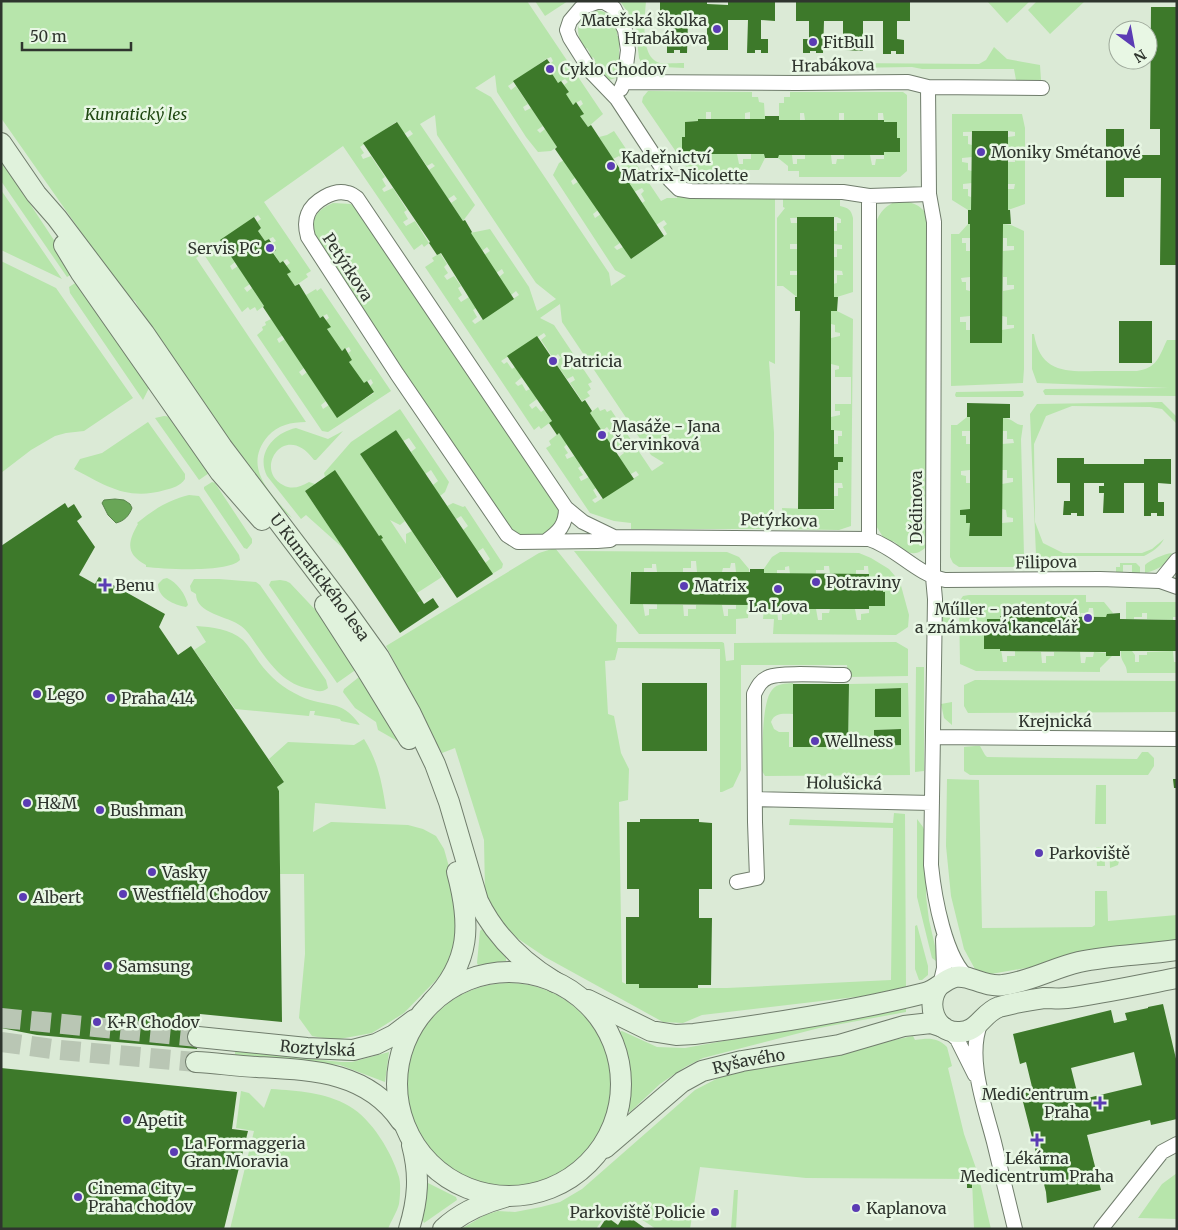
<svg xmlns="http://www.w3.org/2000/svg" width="1178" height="1230" font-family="Merriweather,serif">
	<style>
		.green { fill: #b7e5ab; fill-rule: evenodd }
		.water { fill: #69a657; stroke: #58844b }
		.building { fill: #3d792a; fill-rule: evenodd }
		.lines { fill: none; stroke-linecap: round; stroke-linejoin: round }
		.secondary-tunnel { stroke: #b9c6b4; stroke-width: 20; stroke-dasharray: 20 10; stroke-linecap: butt }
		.street-casing { stroke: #707d6c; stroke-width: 16 }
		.secondary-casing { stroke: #707d6c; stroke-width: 22 }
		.street { stroke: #fff; stroke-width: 14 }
		.secondary { stroke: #e0f2dc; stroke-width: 20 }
		.poi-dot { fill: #5b3cb4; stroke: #e8f7e4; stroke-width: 2 }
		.labels { text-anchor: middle; stroke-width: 5; stroke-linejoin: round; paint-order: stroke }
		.poi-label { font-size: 16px; fill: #2f352e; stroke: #e8f7e4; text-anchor: start }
		.street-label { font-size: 16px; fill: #2f352e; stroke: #e8f7e4 }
		.park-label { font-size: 16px; font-style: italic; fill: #1f4711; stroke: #e8f7e4 }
	</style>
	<rect width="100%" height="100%" fill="#dbead6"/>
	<path class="green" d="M1,1H527L603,114L588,127L580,116L579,107L583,104L581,100L572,105L566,94L569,92L564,85L568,82L565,79L558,83L551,72L554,70L550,64L553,61L551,57L546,59L508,86L511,90L516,86L528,104L523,107L525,111L531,108L543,126L537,130L540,133L545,129L557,147L551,151L538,152L526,137L497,92L495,75L475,88L491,97L609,273L611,286L626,276L615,270L553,175L559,163L564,160L576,177L571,181L573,185L579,181L598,210L593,214L595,218L601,214L620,243L614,247L617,250L623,247L631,259L667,234L663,227L667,224L664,220L656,225L642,203L645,201L641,194L644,191L642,188L634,192L620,171L623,169L619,162L622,159L619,156L613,159L599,137L607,135L614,131L661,201L667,198H677L679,189L775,191V364L769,361L774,433V514L772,529H631V523L614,521L590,513L546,448L551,445L549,441L559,433L567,444L564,447L568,453L565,455L567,459L574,456L581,466L578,468L583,475L579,477L581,481L589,477L596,488L593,490L597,497L592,500L595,503L639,475L636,471L631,474L619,457L624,453L622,449L616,453L604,435L610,431L607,427L602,431L590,413L598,407L600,411L605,409L607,412L611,410L652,471L664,463L651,455L562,322L560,304L540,318L554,325L592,382L588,384L591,389L587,392L590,396L582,401L570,383L575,380L573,376L567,379L555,362L561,358L558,354L553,358L541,340L546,336L544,333L501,361L504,364L507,362L512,369L515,367L522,377L515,383L518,386L522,384L526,391L530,389L537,399L529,405L532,409L536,406L541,412L544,410L552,421L541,429L539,426L534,430L425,267L434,261L432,258L440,253L447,264L444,267L448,273L444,276L447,280L454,276L461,286L458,288L462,295L458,298L461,302L469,297L476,308L473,310L477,317L472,321L475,324L519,295L516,291L511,295L499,277L504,273L502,269L496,273L484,255L490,251L487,247L482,251L470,233L490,229L529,287L537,311L556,299L536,283L437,135L435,115L420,124L475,205L463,221L451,203L457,199L454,195L448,199L429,170L435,166L432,163L427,166L407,138L413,134L410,130L404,134L396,122L360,147L364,153L361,155L363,159L371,156L385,177L382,179L386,186L382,189L384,192L393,188L407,210L404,212L408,219L403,222L406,226L415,221L429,243L424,247L422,244L414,250L343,146L264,202L311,271L306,274L308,277L295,286L287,274L290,272L286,266L290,263L287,259L280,263L273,252L276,250L271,244L276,241L273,237L265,241L258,231L261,229L257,222L261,219L258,215L215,244L218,248L223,244L235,262L230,266L232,270L238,266L250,284L244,288L247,292L252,288L264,306L257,311L255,307L250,310L248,307L242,312L203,253L196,258L306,422C291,422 278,425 268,436C241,468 272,494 292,518L271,502L227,441L229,438L213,425L164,353L135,301L126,296L1,118Z
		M535,1H568L545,16Z
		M620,1H646C645,17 639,57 660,63C667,64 677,63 684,63V68L643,66L639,58L635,23Z
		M987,1H1030L1007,23Z
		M1037,1H1085L1050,34L1028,10Z
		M592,10C608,10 614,17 619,31H617V36H619V72L616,78L609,80L603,76L593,62L595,60L593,57L591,59L588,54L590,53L587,48L585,49C576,34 575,25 587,13L588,15L593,13Z
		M994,47L1007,59L1040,65L1041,80H1016L1014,69H922L912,67L846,68V63L979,64L986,60Z
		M648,91L752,92V97H758L759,102L764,103L765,119H750V112L745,113V119H711V112H706V119H698V121L685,122V137L682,138V151H698L699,164H703L704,159H711V154H737L739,164H743V159H751V154H764L765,158L759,170H739L738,175H701L692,173L685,165L642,102L643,97Z
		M790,92H903L907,95V171L900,177H799V171H788V166L778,158L779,155H792L793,164H797V159H805V155H831L832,164H836L837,159H844V155H870L872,165H875L876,159H884V152H900V139L897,138V123L884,122L883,113H878V120H844V113H839V120H805L804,113H800V120H779V103H784V97H790Z
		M952,114H1022L1025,128V204L1008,210V189H1014L1015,184H1008V162H1015V158H1008V137L1015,136V132L1008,131L963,132V136H968V144L972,145V157L962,158V162L968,163V170L972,171V183L963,184V189H968V196L971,197V210H968L952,200Z
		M1,160L75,272L67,277L1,181Z
		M1,190L62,279L1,250Z
		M783,199H840V206C848,208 851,209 853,218V292L837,297H833V284L837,283V275H843L842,271L833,270V257H837V249H842V245L834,244V231H837V223H841V219L837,217L790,218L791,223H797V244H790V249H797V271H790V275H797V297L783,286H777V218L785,208L783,207Z
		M899,200V202H904L905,201C916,204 922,206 928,217L929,544C917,557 911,555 897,546V544L893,541L892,543L883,537L875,524L874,409H876V403H874V378H876L877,373L874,372V330H876V324H874V286H876V281L874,280V243L877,242V237H874C875,218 881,207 899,200Z
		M333,203L351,204L360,210L561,507V518L545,535C530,536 518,537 506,527L315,243C311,222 312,212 333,203Z
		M968,224H970V238H962V243H966V251H970V277L961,278L962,282H966V290L970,291V316L960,317V322H966V330H970V343H1002V330L1014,328V325H1007V317L1002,316L1003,291L1014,289V285H1007V277H1003V251L1014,250V246H1007V238H1003V224L1011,225L1024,231V369L1023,383L951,386V234H959Z
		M1,261L56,288L133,398L84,431L66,433L55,436L31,450L1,473Z
		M80,280L150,386L143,400L70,293L69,287Z
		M321,288L391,391L328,432L322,431L257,335L263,330L262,327L266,325L265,322L271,319L283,335L277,339L279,343L285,339L304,368L299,372L302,376L307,372L326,401L321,405L323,409L329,405L337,417L374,393L370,386L373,383L371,379L363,384L349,362L352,360L348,353L351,351L349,347L341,351L327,329L330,327L326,320L329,318L327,314L319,318L306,295L316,289L317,291Z
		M831,311H837L853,319L851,526L839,530L782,529L781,522H784L782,508L834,510V496H838V488H843L842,483H834V470H838V462H842L838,457H834V444H838V436H842V431L831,430V417L840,415V411H835V404H851V377H835V370L839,369V366L831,364V338L840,336V333L835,332V325L831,324Z
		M1032,334H1034C1040,371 1063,372 1095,371C1109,371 1123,371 1137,371C1157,368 1159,357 1167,340H1177V396L1045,395L1043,391L1045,389L1169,388L1037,383L1032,369Z
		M1023,391L1024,395L1022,397H956L955,395L956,392Z
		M1162,402L1177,417V424L1162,409L1150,407L1072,406L1046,416L1034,444L1035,522L1043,543L1063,553H1142L1152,549L1164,539C1160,547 1152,552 1144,556H1051C1048,563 1047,567 1038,567L1036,555L1030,414L1037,404Z
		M400,409L449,482L445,492L440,496L433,485L438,481L431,470L425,474L411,452L416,448L409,438L403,441L396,430L360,454L405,521L400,525L390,520L406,544V534L412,531L442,577L417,593L335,471L325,477L324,473L351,442Z
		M164,416L172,417L212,471L199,480L155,418Z
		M967,417H970V431H962V436H966V444H970V470L961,471V475L966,476V483H970V509L966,515V523H970L969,536H1002V523L1013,522V518L1007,517L1006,510L1002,509V484L1013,482V478H1007V470H1002V444L1014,443L1013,439H1007V431H1002L1003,418C1013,418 1014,425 1023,425L1021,439L1024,555L1019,567H959L953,563L950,557L951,425H957Z
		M148,422L185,474V479C180,486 173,488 165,490C128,501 106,486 74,469L80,459L102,453Z
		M296,428L328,439L343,431L316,460H314C285,420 253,470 283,485C292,490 300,487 309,482L315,484L305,491L344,549L306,515L301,519L267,476C256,454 273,433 296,428Z
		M212,482L215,483L252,539V543L247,549L244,548L204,489V487Z
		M189,495L199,496L239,555L240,560C228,573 164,569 146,567V565C126,554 127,543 138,524L137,523C153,510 168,500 189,495Z
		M453,503L463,507L465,506L503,564L502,568L492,574L485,563L490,559L483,548L477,552L463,530L468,526L461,516L456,519L447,506Z
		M555,548L617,625L616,642H722L724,643L726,661L734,660V643L896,642L908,649V676L848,677L847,665H741V770L733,787L722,792H720V649L618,648L615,660L605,661L608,714L614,716L621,753L629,769L628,800L619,802L622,982L626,984H639V988H727L891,980L893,828L789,825L790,819L893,823L894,813L905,814L906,991L702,1015L683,1023L663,1022L545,957L517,938L501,923L491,907L485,892L484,840L455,748L442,753L386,646L539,553Z
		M574,551L727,552L739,557L749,569V572H736L735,563H731L730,568H723L722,572H697L696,561H691V568H683V572H657L656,564H652V568H644V572H630V604H643L645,616L649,615V609H657V604L683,605L684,616H688V609H696V605H722L724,616H728V609H736V605H749L748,618L736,619V634H639Z
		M780,552L859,553L871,558L889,569L900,582L909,615L908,627L896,635L773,634L774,619H763L764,609H777L778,620H782V614H790V609H816L818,620H822V613H829L830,609H855L857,620H861V614L869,613V606H885V593L882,592L883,577H869L868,566H864V570H856V574H830L829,566H824V570H816V574H790L789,566L785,567V570H777V574L764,573L763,570L772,557Z
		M1172,553C1166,565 1158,570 1145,573V565C1150,560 1164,554 1172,553Z
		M1120,563H1136L1140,567V573H1132V565H1123V572H1116V567H1120Z
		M167,578C177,582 186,595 188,605L186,607C174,605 158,598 158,584L163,579Z
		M194,579H219L256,582L260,585L326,680L328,688C322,693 317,691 310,689C286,685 271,666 258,647C253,640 248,631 241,626C228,616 196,614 196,594L191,591L190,586Z
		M280,580L286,581L290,583L323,618L354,668V671L337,683L269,585L271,581Z
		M969,595H1086V602H1104L1113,613L1108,618L1094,617L1093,608H1089L1088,613H1081L1080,617H1055L1054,608H1049V613H1041V616H1015L1014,608H1010V612H1002L1001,619H988V635H985V648L1001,649L1003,662H1007V656H1015V651L1041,652L1042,663H1046V656H1054V652H1080L1081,663H1085L1086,657H1093L1094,652L1109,653L1112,656L1100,668V672L976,671L960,664L959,602L963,596Z
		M1126,602H1177V617H1173V620L1147,619V613H1142V617H1134V619H1126Z
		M948,603L950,605V627L941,622V613L944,604Z
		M196,626C212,627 230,629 243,640C249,646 254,655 259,662C270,677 283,688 300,696C327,709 340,697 360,725L341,721L340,719L314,715L315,711H310L309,716L235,709L194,650L206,642Z
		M1121,651H1132L1135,655V662H1139V655H1147V652L1173,651L1174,662H1177V673H1127C1127,663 1120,663 1121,651Z
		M916,667H924V771L915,772Z
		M359,677L406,746L378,730L376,722L355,708L343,692L344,689Z
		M975,680L1177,681V712L968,713L964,706V685Z
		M793,683V714C784,714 775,712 771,722L774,729L779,732H789V747H848L849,684L908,683L910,775L765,776L762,771C763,753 761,703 772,690C777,683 786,684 793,683ZM900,688L901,717H875V689ZM900,729V745L874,746V730Z
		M952,702V725L944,718L941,704Z
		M364,739C378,761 382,783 386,809L315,803L313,832L331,822L408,825L423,829L436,836L444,849L451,874L458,909L456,948L446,967L438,978L404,1013L372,1033L334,1040L312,1036L299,1018L305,954L304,874H280L279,791L277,787L284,782L269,759L288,742L354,745Z
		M975,746H980L985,755L987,757L1137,759L1142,752H1148L1154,758V766L1148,775H970L964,771V747Z
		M947,779L979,780L982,928L1092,927L1095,925V891H1107L1108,921L1177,915V942L991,974L976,971L964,949L951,896L946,846Z
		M1096,785H1106V824H1095Z
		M917,819L923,827L927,837L926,896L929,920L938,959L936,961L932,958L917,897Z
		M1109,845L1118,848L1121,854L1118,865L1110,868Z
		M1096,847H1104L1105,866H1097Z
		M917,925L928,966V975L922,980H919L915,969V926Z
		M482,929L506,958V961L478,965L477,963L480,931Z
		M407 1085a102 102 0 1 1 204 0a102 102 0 1 1-204 0Z
		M906,1008V1012L819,1028L703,1058L685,1067L660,1084L630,1112L627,1110V1069L618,1036L619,1032L622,1031L657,1047L685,1048Z
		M913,1036L915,1040C928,1038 937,1037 947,1047L952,1066L948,1068L964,1134L978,1174L991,1229H974L972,1179L806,1178L700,1167L690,1229H656L626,1209L618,1219L607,1213L596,1229H461L485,1215L498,1211L515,1212L541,1207L560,1202L582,1189L695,1090L722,1076Z
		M235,1050L341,1062H352L389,1052L385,1082L340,1065L235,1055Z
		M271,1089C298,1091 325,1092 349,1106C372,1119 392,1153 399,1177C401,1184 400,1197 399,1204C397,1212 391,1221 388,1229H230L254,1131L236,1128L241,1091L249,1093L264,1108Z
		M1177,1173V1219L1138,1218L1162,1184Z
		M428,1183L456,1197L457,1200L424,1223L422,1219L425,1208L427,1185Z
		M734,1190H738L736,1229H731Z"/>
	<path class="water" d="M115,499L124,500L130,504L132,508C129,516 124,521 116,523L108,515L102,503L104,500Z"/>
	<path class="building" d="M660,1H707V4L728,5V1H775V21L761,20V39H768V53H761V50H755V53H747L748,20H728V50H707V20H688L687,53H680V50H674V53H667V38H673V20H660Z
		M796,1H910V21H897V39L904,40V54H896V51H891V54H883V21H863V51L843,50V21H824L823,53H816V51H810V53H803V39H809V21H796Z
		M1151,7H1177V265H1160L1161,178H1124V197H1106V129H1124V155H1160V129H1150Z
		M547,59L555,70L551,72L558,83L561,81L569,92L566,94L573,105L576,102L584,114L580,116L588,127L591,125L664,236L631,259L555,149L557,147L513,81Z
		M765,116H779V120H884V122H897V138H900V152H884V155H779L778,158H765L764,154H698V151H682V137H685V122L698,121V119H765Z
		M397,122L463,221L465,220L472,232L471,233L514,299L483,320L441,253L437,255L429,243L430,242L363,143Z
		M972,131H1008V210H1010L1011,224H1003L1002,343H970V224H968V210H971Z
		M254,217L261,228L258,231L265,241L269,239L276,250L273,253L280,263L283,261L291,272L287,274L295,286L299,284L320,318L323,316L331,327L327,329L342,351L345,348L352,360L349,362L364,383L367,381L374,392L337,418L263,307L264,306L220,240Z
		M797,217H834V297H838L837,311H831V430H834V457H843V462H838V470H834V509H798L800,311H795V297H797Z
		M1119,321H1152V363H1119Z
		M537,336L582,402L585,400L592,411L590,413L634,479L603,499L559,433L557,435L549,423L552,421L507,356Z
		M967,403L1010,404V418H1003L1002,536H969L970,523H966V515H960V510L970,509V417H967Z
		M396,430L493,574L457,598L360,454Z
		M1057,458H1084V464H1144V459H1171V484L1158,483V502H1164V516H1157V513H1151V516H1144V483H1124V513H1103L1104,493H1099V486H1104V483H1084V516H1077V513H1071V515H1063L1064,501H1070V483H1057Z
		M335,470L379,536L381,535L383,538L381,539L424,604L433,598L439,607L400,633L305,491Z
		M65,503L68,508L74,504L82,517L77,521L95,547L79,575L95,584L99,577L165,614L159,627L178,655L191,646L284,782L277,787L279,791L282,1022L200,1014L197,1049L37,1035L1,1028V546Z
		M750,569H764V573L869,574V577H883V592H885V606H869V609H764V612L749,611V605L630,604L631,572H750Z
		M1120,613V619L1177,620V651H1120V656H1106V652L1000,651V649H984V635H987V619H1000V616L1106,617L1107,614Z
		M642,683H707V751H642Z
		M793,684H849L848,747H793Z
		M901,688V717H875V689Z
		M901,729V745L874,746V730Z
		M1173,779H1177V788H1174Z
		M640,819H699V822L712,823V889H699V918H712L711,985H698V988H639V984H626V917H639V889H627V822H640Z
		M1163,1004L1177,1063V1119L1151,1125L1150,1120L1087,1135L1101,1190L1047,1203L1046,1192L1022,1098V1094L1033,1091L1026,1062L1020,1064L1013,1034L1111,1010L1114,1023L1127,1020L1125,1013L1148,1008V1007ZM1134,1052L1142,1085L1079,1100L1071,1068Z
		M1,1068L237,1092L232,1129L248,1131L224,1229H1ZM164,1110L172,1111L175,1114V1121L171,1124L162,1123L160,1120V1113Z
		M967,1180H972V1188H967Z
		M625,1214L646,1229H599L607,1217L618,1225Z"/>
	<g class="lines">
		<path class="secondary-tunnel" d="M1,1018L198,1037
			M1,1042L60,1050L196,1062"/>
		<defs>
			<path id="street" d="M624,82L628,50L625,30L614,8L604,2H597L581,8L570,21L567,30L570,38L592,73L617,99L670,180L679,189L691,191L843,192L869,196L929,194
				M928,87L929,194L934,222L933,577L935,599L931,865C934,895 945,961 970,979
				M621,89L624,82L796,83L908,82L928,87L1042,88
				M614,537L610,540L597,541L518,542L507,535L397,374L308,237C306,230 305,221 308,214C313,201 334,189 347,193C351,193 354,196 357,198L566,508L583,522L614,537L869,539C897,548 916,574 945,580L1100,579L1160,581L1177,587
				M869,539V196
				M546,541C559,532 566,525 566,508
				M1160,581L1177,560
				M933,737L1177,739
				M755,799L932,803
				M737,882L757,878L755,822L754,694C758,686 761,680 769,677C781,672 828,675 844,675
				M940,985L944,968L943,939
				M981,1022C966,1057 985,1107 994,1142C1001,1171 1008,1200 1015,1229
				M947,1030L957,1039L975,1075
				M1101,1229L1162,1152L1177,1144"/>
			<g id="secondary">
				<path id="s1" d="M1,143L36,194L57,218L144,333L222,447L344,608L379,657L411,714L435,764L449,802L478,901C495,936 522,962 555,982"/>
				<path d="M64,245L81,273L220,472L262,520"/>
				<path d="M325,605L365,667L409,739"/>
				<circle cx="509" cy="1084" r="112"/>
				<path d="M938,987C926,1004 934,1032 958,1032C978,1033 982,1013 999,1007C1013,1003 1030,1000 1044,998C1052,998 1059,999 1067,998C1104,993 1140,985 1177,978"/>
				<path d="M588,1000L651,1031L676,1035L694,1034C771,1024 849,1012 925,993C937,990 943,980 955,977C970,974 984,988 1003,985C1029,982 1053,968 1079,962C1111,955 1144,955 1177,950"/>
				<path d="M432,1002C471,962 471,924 457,872"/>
				<path id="s2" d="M198,1037L307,1048L353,1050L376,1044L394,1035L414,1020"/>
				<path d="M196,1062C216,1063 236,1066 257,1067C311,1070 367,1071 401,1121"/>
				<path id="s3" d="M605,1148L682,1082L702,1071L742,1061L839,1045L904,1026L931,1023L943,1027"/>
				<path d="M409,1229C418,1200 420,1175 412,1145"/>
				<path d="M443,1229C460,1213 483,1203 505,1197"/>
			</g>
		</defs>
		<use href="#street" class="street-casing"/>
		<use href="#secondary" class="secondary-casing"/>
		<use href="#street" class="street"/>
		<use href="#secondary" class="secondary"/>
	</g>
	<g class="poi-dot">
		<circle cx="717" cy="29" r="5"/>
		<circle cx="813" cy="42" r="5"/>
		<circle cx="550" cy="69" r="5"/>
		<circle cx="981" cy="152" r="5"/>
		<circle cx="611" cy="166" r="5"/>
		<circle cx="270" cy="248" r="5"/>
		<circle cx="553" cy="361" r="5"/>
		<circle cx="602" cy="435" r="5"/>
		<circle cx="816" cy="582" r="5"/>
		<path d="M102.5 577.5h5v5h5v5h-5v5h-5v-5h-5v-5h5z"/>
		<circle cx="684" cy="586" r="5"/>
		<circle cx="778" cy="589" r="5"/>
		<circle cx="1088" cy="618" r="5"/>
		<circle cx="37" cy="694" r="5"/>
		<circle cx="111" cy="698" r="5"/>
		<circle cx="815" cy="741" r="5"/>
		<circle cx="27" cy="803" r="5"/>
		<circle cx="100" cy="810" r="5"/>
		<circle cx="1039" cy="853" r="5"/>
		<circle cx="152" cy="872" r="5"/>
		<circle cx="123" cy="894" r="5"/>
		<circle cx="23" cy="897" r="5"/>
		<circle cx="108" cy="966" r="5"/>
		<circle cx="97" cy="1022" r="5"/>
		<path d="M1097.5 1095.5h5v5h5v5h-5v5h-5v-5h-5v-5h5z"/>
		<circle cx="127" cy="1120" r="5"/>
		<path d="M1034.5 1132.5h5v5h5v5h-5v5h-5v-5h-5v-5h5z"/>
		<circle cx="174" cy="1152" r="5"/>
		<circle cx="78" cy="1197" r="5"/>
		<circle cx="856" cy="1208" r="5"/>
		<circle cx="715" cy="1212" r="5"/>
	</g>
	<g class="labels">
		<g class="poi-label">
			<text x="707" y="26" text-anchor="end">Mateřská školka<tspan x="707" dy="18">Hrabákova</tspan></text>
			<text x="823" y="48">FitBull</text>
			<text x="560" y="75">Cyklo Chodov</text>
			<text x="991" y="158">Moniky Smétanové</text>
			<text x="621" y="163">Kadeřnictví<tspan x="621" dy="18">Matrix-Nicolette</tspan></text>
			<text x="260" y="254" text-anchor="end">Servis PC</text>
			<text x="563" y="367">Patricia</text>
			<text x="612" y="432">Masáže - Jana<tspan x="612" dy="18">Červinková</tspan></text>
			<text x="826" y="588">Potraviny</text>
			<text x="115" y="591">Benu</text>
			<text x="694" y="592">Matrix</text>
			<text x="778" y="612" text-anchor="middle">La Lova</text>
			<text x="1078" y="615" text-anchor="end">Műller - patentová<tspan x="1078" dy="18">a známková kancelář</tspan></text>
			<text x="47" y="700">Lego</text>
			<text x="121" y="704">Praha 414</text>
			<text x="825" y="747">Wellness</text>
			<text x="37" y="809">H&amp;M</text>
			<text x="110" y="816">Bushman</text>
			<text x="1049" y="859">Parkoviště</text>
			<text x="162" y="878">Vasky</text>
			<text x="133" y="900">Westfield Chodov</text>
			<text x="33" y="903">Albert</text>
			<text x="118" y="972">Samsung</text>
			<text x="107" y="1028">K+R Chodov</text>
			<text x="1089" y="1100" text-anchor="end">MediCentrum<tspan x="1089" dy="18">Praha</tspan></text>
			<text x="137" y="1126">Apetit</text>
			<text x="184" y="1149">La Formaggeria<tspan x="184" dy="18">Gran Moravia</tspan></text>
			<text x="1037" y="1164" text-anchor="middle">Lékárna<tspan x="1037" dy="18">Medicentrum Praha</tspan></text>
			<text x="88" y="1194">Cinema City -<tspan x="88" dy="18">Praha chodov</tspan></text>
			<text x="866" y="1214">Kaplanova</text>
			<text x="705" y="1218" text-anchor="end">Parkoviště Policie</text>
		</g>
		<g class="street-label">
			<text transform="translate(833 65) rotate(-1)" y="6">Hrabákova</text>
			<text transform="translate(348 267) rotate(57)" y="6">Petýrkova</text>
			<text transform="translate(916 507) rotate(-90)" y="6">Dědinova</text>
			<text transform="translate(779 520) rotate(1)" y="6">Petýrkova</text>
			<text transform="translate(1046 562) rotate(-1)" y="6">Filipova</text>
			<text dy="6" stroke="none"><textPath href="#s1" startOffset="539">U Kunratického lesa</textPath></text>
			<text x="1055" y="727">Krejnická</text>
			<text transform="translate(844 783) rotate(1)" y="6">Holušická</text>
			<text dy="6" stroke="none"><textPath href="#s2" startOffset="120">Roztylská</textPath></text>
			<text dy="6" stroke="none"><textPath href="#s3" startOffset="172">Ryšavého</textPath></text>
		</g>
		<g class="park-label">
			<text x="136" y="120">Kunratický les</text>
		</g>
	</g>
	<rect width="1178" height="1230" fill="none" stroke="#2f352e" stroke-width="5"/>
	<g transform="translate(1133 45) rotate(148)"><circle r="24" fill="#e8f7e4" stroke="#9ea99b"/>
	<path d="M0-4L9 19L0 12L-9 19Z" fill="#5b3cb4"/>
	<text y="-8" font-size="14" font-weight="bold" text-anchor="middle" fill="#2f352e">N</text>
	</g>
	<path d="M22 42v8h109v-8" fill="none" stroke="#2f352e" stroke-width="2.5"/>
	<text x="30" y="42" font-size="15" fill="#2f352e" stroke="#e8f7e4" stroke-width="4" paint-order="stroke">50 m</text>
</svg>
